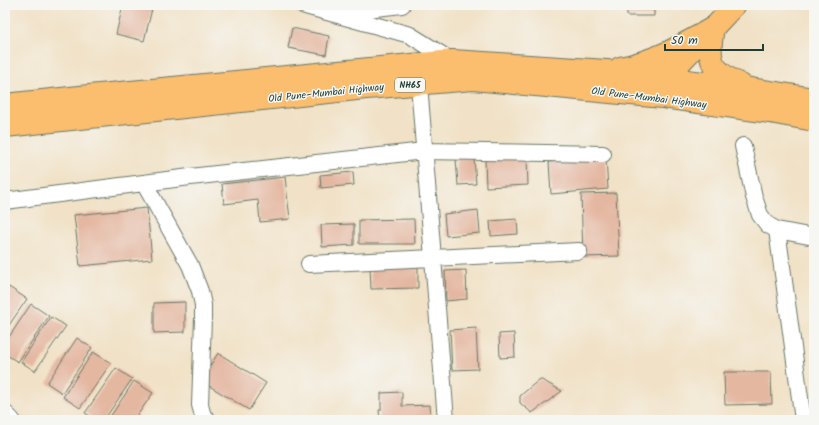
<svg xmlns="http://www.w3.org/2000/svg" width="819" height="425" font-family="Kalam,sans-serif">
	<style>
		.building { fill: #e4b7a1 }
		.lines { fill: none; stroke-linecap: round; stroke-linejoin: round }
		.minor-casing { stroke: #687767; stroke-width: 18 }
		.major-casing { stroke: #687767; stroke-width: 23 }
		.highway-casing { stroke: #687767; stroke-width: 24 }
		.minor { stroke: #fff; stroke-width: 16 }
		.major { stroke: #fbbd6e; stroke-width: 21 }
		.highway { stroke: #fbbd6e; stroke-width: 22 }
		.labels { text-anchor: middle; stroke-width: 3; stroke-linejoin: round; paint-order: stroke }
		.shield { fill: #f6f6f2; stroke: #60746d; stroke-width: 1 }
		.shield-label { font-size: 9px; font-weight: bold; fill: #1f3d34 }
		.street-label { font-size: 10px; fill: #1f3d34; stroke: #f6f6f2 }
	</style>
	<rect width="100%" height="100%" fill="#f6f6f2"/>
	<filter id="ink" filterUnits="userSpaceOnUse"><feTurbulence type="fractalNoise" baseFrequency=".025" numOctaves="2"/><feDisplacementMap in="SourceGraphic" scale="8" xChannelSelector="R" yChannelSelector="G"/><feConvolveMatrix kernelMatrix="1 2 1 2 8 2 1 2 1" color-interpolation-filters="sRGB"/></filter>
	<filter id="wash" filterUnits="userSpaceOnUse"><feTurbulence type="fractalNoise" baseFrequency=".012" numOctaves="4" result="noise"/><feDisplacementMap in="SourceGraphic" scale="16" xChannelSelector="R" yChannelSelector="G"/><feGaussianBlur stdDeviation="0.9" result="paint"/><feColorMatrix in="noise" values="0 0 0 0 0 0 0 0 0 0 0 0 0 0 0 0 0 1.4 0 .05"/><feComposite in="paint" operator="in"/></filter>
	<g filter="url(#wash)">
		<rect width="100%" height="100%" fill="#f1e2c7"/>
		<g id="blocks">
			<path class="building" d="M123,5H153L144,41L116,34Z
				M627,5H654V16H627Z
				M292,28L329,36L326,55L288,48Z
				M474,158L476,184L458,185L456,159Z
				M527,158L528,185L486,187L485,160Z
				M606,158L608,189L551,194L549,162Z
				M353,172L354,185L321,188L320,175Z
				M285,177L290,219L260,222L258,200L224,204L222,184Z
				M616,193L619,256L583,257L581,194Z
				M147,208L152,259L80,266L74,215Z
				M478,210L480,233L446,236L444,214Z
				M414,219L415,244H359V220Z
				M517,219L518,234L491,236L490,221Z
				M354,224V245L322,247L321,225Z
				M418,264V288L371,289L370,266Z
				M466,270L467,299L446,301L445,271Z
				M9,287L27,299L5,331V293Z
				M185,302V332L154,333V303Z
				M31,304L49,316L18,362L5,354V343Z
				M51,317L66,326L35,371L21,362Z
				M476,328L478,369L452,370L450,330Z
				M514,333L515,357L500,358L499,334Z
				M77,338L92,348L62,393L47,383Z
				M93,352L111,363L80,408L63,397Z
				M218,353L266,383L249,410L201,381Z
				M116,368L132,379L104,420H96L85,413Z
				M724,372H771L772,404L725,405Z
				M540,379L562,391L532,413L520,403V396Z
				M134,381L153,393L134,420H108Z
				M402,392V406L430,405L431,420H380L379,410H381V393Z"/>
		</g>
	</g>
	<g filter="url(#ink)">
		<use href="#blocks" fill-opacity="0" stroke="#687767" stroke-width="1"/>
		<g class="lines">
			<defs>
				<path id="minor" d="M302,5L410,35L455,63
					M340,12L402,5
					M419,84L446,420
					M743,146L754,197L760,215L768,225L777,230L814,237
					M144,183L190,265L200,291L203,305V318L200,405L203,416L208,420
					M5,201L190,177L424,151L603,154
					M777,230L803,420
					M309,264L579,251
					M5,413L12,420"/>
				<path id="major" d="M663,92L664,78L678,65L735,5"/>
				<path id="highway" d="M713,28C707,61 710,70 741,85
					M620,68C656,61 682,46 713,28
					M5,105L89,96L453,61L607,71L751,89L814,99
					M5,126L366,88L473,79L663,97L770,112L814,120"/>
			</defs>
			<use href="#minor" class="minor-casing"/>
			<use href="#major" class="major-casing"/>
			<use href="#highway" class="highway-casing"/>
			<use href="#minor" class="minor"/>
			<use href="#major" class="major"/>
			<use href="#highway" class="highway"/>
		</g>
	</g>
	<g class="labels">
		<rect class="shield" x="395" y="78" width="30" height="14" rx="3"/>
		<g class="shield-label">
			<text x="410" y="88">NH65</text>
		</g>
		<g class="street-label">
			<text transform="translate(326 92) rotate(-6)" y="4">Old Pune–Mumbai Highway</text>
			<text transform="translate(649 97) rotate(7)" y="4">Old Pune–Mumbai Highway</text>
		</g>
	</g>
	<rect width="819" height="425" fill="none" stroke="#f6f6f2" stroke-width="20"/>
	<path d="M665 44v6h98v-6" fill="none" stroke="#1f3d34" stroke-width="2"/>
	<text x="671" y="44" font-size="12" fill="#1f3d34" stroke="#f6f6f2" stroke-width="3" paint-order="stroke">50 m</text>
</svg>
